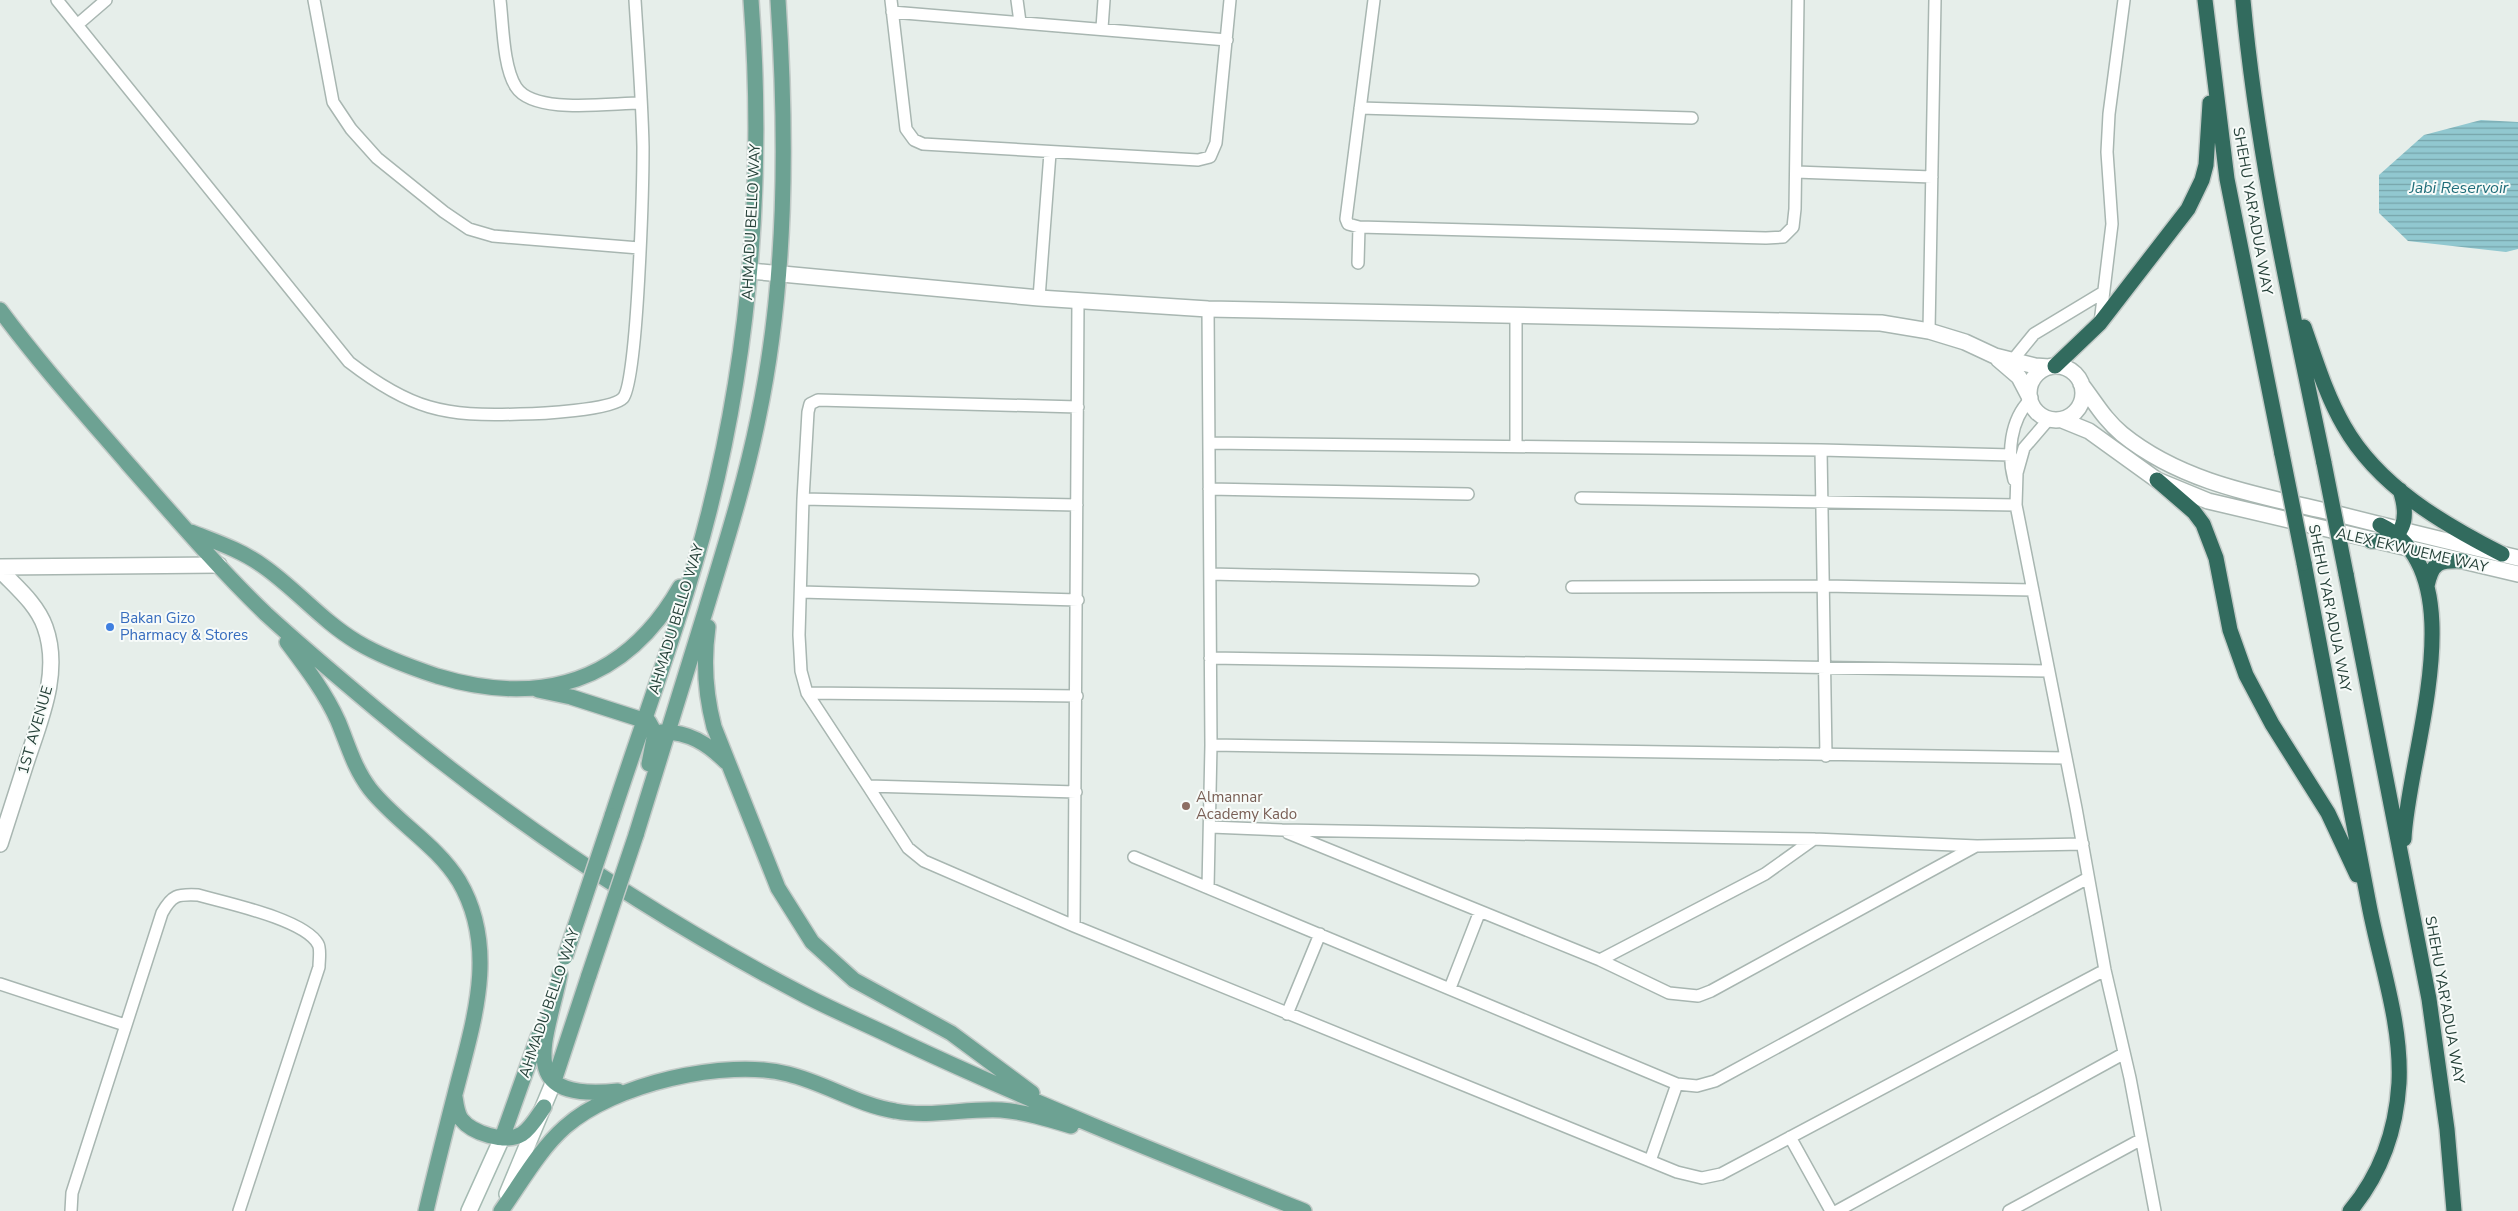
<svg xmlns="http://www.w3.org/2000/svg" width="2518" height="1211" font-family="'Nunito Sans',sans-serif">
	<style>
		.water { fill: url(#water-rules) }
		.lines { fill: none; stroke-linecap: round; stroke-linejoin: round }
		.minor-casing { stroke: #a8b6b1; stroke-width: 14 }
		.tertiary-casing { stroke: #a8b6b1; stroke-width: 18 }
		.secondary-casing { stroke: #a5bab2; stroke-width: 18 }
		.primary-casing { stroke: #c2cac7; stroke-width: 18 }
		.motorway-casing { stroke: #c2cac7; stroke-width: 18 }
		.minor { stroke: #fff; stroke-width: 11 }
		.tertiary { stroke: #fff; stroke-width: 15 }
		.secondary { stroke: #fff; stroke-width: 15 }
		.primary { stroke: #6da293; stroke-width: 15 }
		.motorway { stroke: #326b5e; stroke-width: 15 }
		.primary-bridge-casing { stroke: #c2cac7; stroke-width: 18; stroke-linecap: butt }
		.motorway-bridge-casing { stroke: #c2cac7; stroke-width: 18; stroke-linecap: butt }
		.primary-bridge { stroke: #6da293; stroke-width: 15 }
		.motorway-bridge { stroke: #326b5e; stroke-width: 15 }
		.shop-dot { fill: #3f7fe0; stroke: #f7fbf9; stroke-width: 2 }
		.education-dot { fill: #8d6e63; stroke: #f7fbf9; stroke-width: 2 }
		.labels { text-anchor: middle; stroke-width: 4; stroke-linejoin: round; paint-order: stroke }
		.street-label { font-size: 15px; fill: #254038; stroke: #f7fbf9 }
		.shop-label { font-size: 15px; fill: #366cbe; stroke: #f7fbf9; text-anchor: start }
		.education-label { font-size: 15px; fill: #785e54; stroke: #f7fbf9; text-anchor: start }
		.water-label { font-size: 16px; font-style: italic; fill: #216e7a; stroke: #f7fbf9 }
	</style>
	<defs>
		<pattern id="water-rules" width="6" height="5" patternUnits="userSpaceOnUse" patternTransform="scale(1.25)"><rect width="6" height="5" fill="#91c8d0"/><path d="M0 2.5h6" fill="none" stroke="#76a4aa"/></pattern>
	</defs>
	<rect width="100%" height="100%" fill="#e6eeea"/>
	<path class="water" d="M2481,120L2518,122V249L2506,252L2408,241L2379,213V175L2424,135Z"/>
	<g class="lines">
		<defs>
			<path id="minor" d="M57,0L349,362C410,409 444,417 520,414C539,414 612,410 623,398C638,382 643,180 643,147C642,98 638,49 635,0
				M314,0L333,102L351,129L377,158L444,212L469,229L493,236L639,248
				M500,0C503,24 503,67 516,87C534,115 610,103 641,103
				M891,0L906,129L914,140L923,144L1198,160L1210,157L1216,143L1230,0
				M1017,0L1020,22
				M1374,0L1346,219L1348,224L1359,227L1766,238L1783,237L1793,227L1795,209L1798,0
				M892,12L1227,40
				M77,25L106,0
				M1102,28L1104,0
				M1360,108L1692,118
				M1796,172L1932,177
				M1358,263L1359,227
				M1039,298L1050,153
				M1208,309L1211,745L1208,888
				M1516,316V445
				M2100,323L2112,224L2107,152L2109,114L2124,0
				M1929,331L1935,0
				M2012,361L2034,334L2102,293
				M1078,407L818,400L810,404L808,412L803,499L799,635L801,671L807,693L868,786L908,848L924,861L1074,926L1677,1172L1702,1178L1721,1174L2105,970
				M2049,419L2024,448L2017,473L2016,505L2076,808L2105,970L2130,1078L2155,1211
				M1209,443L1821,450L2011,455
				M1821,450L1826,756
				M2014,480C2007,454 2010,420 2030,400
				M1209,489L1468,494
				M1581,498L2016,505
				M803,499L1077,505
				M1210,574L1473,580
				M1572,587L1824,586L2033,590
				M801,592L1078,600
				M1210,658L2048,671
				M807,693L1077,696
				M1211,745L2066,758
				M868,786L1076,792
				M1211,827L1282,830L1814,839L1977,846L2083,844
				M1288,833L1600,960L1669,993L1698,996L1711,991L1976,846
				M1134,857L1677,1084
				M1074,926L1078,301
				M1600,960L1765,874L1814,839
				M0,984L125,1025
				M1450,988L1480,911
				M1287,1014L1320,934
				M1790,1137L1831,1211
				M1650,1161L1677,1084L1697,1086L1715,1081L2088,878
				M71,1211L72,1193L162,913C172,895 177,894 198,895C226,903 304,919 318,944C321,949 319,960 319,967L239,1211
				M1837,1211L2123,1054
				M2009,1211L2140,1140"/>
			<path id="tertiary" d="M750,271L1039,298L1208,309L1881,323L1929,331L1965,342L1995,356L2035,366L2049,367
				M1998,359L2019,377L2030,398
				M2029 393a27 27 0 1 1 54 0a27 27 0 1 1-54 0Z
				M2081,384C2095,402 2104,419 2122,434C2181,482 2257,495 2330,512C2392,528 2455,543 2518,558
				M2062,420L2089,431L2157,480L2208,501L2518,574
				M0,567L219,565
				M0,570C16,587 37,604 45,627C61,671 41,718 27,760C18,788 9,816 0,844"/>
			<path id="secondary" d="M507,1194L554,1081
				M469,1211L502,1138"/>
			<path id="primary" d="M0,310C40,364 85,414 129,465C174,516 218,568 266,614C302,647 339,678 376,709C510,821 652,916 806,996C837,1012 870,1026 901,1041C1033,1103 1169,1157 1304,1211
				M191,532C216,542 241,550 263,566C296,589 322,621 357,642C382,657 410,667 437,676C540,707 625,683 680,587
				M708,627C703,662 705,693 714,727L778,888L812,942L854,980L951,1033L1032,1093
				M287,642C305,666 325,692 338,721C348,745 354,768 370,789C397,823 436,844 459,881C499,949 473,1023 455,1094C445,1133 435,1172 426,1211
				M538,690L571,697L649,722L655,733L649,764
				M661,732C688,731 708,744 726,762
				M612,816C645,715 683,615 709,512C751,345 764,172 751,0
				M636,835C660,759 683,684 706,609C725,546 745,483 758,419C787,282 787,139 778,0
				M560,974C547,1041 512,1102 618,1091
				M554,1081L589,975
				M455,1097C456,1104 457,1113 461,1119C472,1133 505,1144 522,1134C531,1128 537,1117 544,1107
				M502,1138L538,1037
				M501,1211C521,1183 539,1150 565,1127C613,1084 726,1058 788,1074C825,1083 858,1105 895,1111C931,1118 965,1108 1001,1110C1025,1112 1048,1119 1071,1126"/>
			<path id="motorway" d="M2205,0L2227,179L2282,454
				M2243,0C2257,156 2292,309 2324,463
				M2304,327C2316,361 2326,395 2344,426C2378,486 2443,524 2502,554
				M2055,366L2100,323L2188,209L2202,180L2206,165L2210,103
				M2157,480L2194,512L2203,524L2216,558L2230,630L2246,675L2272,724L2328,813L2357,875
				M2380,525C2479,572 2407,757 2404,839
				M2371,541C2406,543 2409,517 2400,490
				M2304,563C2326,677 2347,791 2369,905C2380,963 2402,1023 2399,1083C2396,1132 2381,1174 2350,1211
				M2346,574L2429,999L2447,1129L2454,1211
				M2427,586C2432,562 2439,560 2463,561"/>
		</defs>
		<use href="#minor" class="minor-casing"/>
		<use href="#tertiary" class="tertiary-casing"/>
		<use href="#secondary" class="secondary-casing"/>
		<use href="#primary" class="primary-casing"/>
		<use href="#motorway" class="motorway-casing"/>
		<use href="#minor" class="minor"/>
		<use href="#tertiary" class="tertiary"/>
		<use href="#secondary" class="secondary"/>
		<use href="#primary" class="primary"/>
		<use href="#motorway" class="motorway"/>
		<defs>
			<path id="primary-bridge" d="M565,957L612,816
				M589,975L636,835"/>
			<path id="motorway-bridge" d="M2282,454L2304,563
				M2324,463L2346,574"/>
		</defs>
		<use href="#primary-bridge" class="primary-bridge-casing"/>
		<use href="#motorway-bridge" class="motorway-bridge-casing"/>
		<use href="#primary-bridge" class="primary-bridge"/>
		<use href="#motorway-bridge" class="motorway-bridge"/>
	</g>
	<circle class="shop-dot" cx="110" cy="627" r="5"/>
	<circle class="education-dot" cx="1186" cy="806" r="5"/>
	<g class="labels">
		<g class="street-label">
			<text transform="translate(2253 211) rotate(80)" y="5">SHEHU YAR'ADUA WAY</text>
			<text transform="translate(751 222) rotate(-87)" y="5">AHMADU BELLO WAY</text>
			<text transform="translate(2412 550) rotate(13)" y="5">ALEX EKWUEME WAY</text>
			<text transform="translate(2330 608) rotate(79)" y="5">SHEHU YAR'ADUA WAY</text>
			<text transform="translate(676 619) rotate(-73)" y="5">AHMADU BELLO WAY</text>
			<text transform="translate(35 730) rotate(-74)" y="5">1ST AVENUE</text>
			<text transform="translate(2445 1000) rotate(80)" y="5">SHEHU YAR'ADUA WAY</text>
			<text transform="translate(549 1003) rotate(-71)" y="5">AHMADU BELLO WAY</text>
		</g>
		<g class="shop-label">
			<text x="120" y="623">Bakan Gizo<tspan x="120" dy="17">Pharmacy &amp; Stores</tspan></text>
		</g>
		<g class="education-label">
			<text x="1196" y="802">Almannar<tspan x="1196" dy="17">Academy Kado</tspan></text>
		</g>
		<g class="water-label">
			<text x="2459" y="193">Jabi Reservoir</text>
		</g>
	</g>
</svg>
